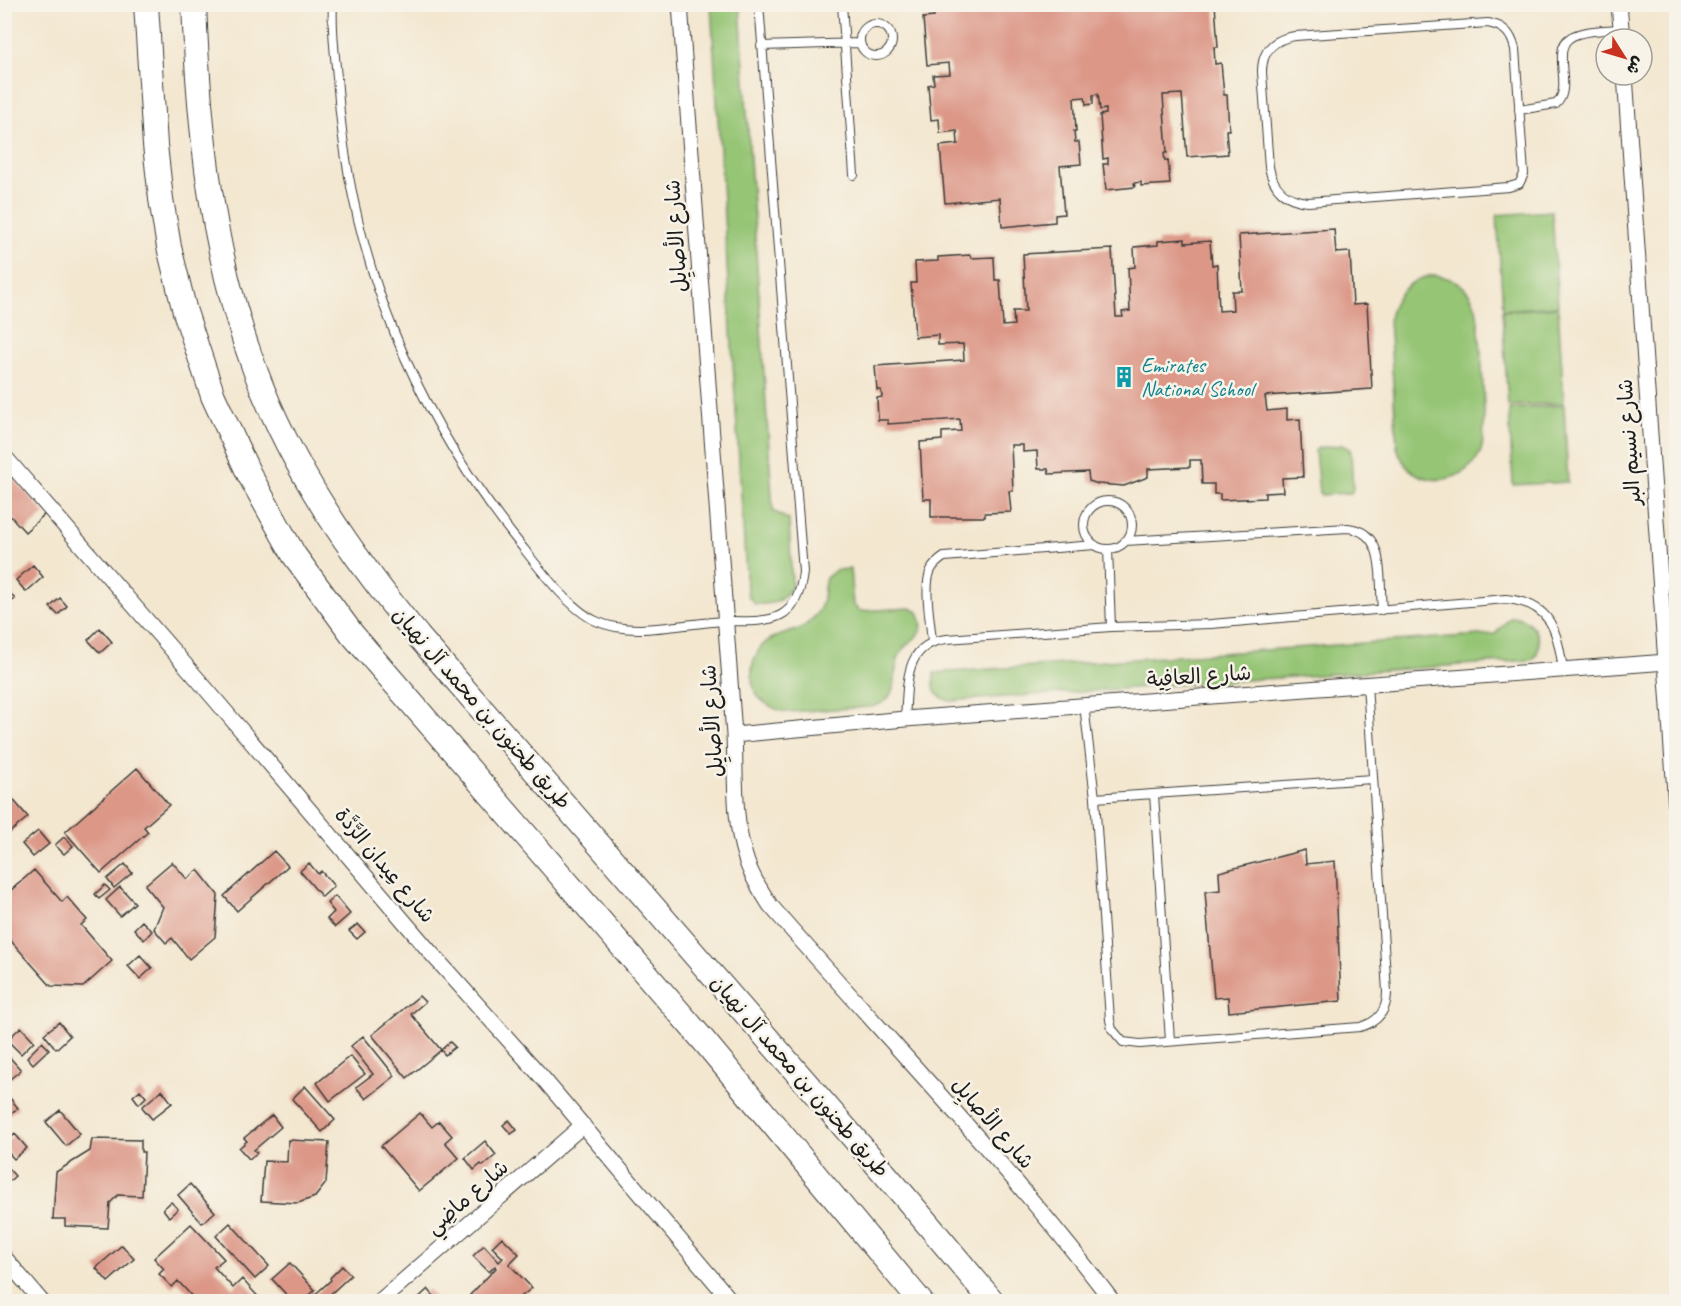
<svg xmlns="http://www.w3.org/2000/svg" width="1681" height="1306" font-family="Caveat,'Playpen Sans Arabic',sans-serif">
	<style>
		.green { fill: #95c574; stroke: #587048; stroke-width: 1.5 }
		.building { fill: #dc9787 }
		.lines { fill: none; stroke-linecap: round; stroke-linejoin: round }
		.lane-casing { stroke: #3c3a37; stroke-width: 10 }
		.street-casing { stroke: #3c3a37; stroke-width: 17 }
		.primary-casing { stroke: #3c3a37; stroke-width: 26 }
		.lane { stroke: #fff; stroke-width: 8 }
		.street { stroke: #fff; stroke-width: 15 }
		.primary { stroke: #fff; stroke-width: 24 }
		.labels { text-anchor: middle; stroke-width: 5; stroke-linejoin: round; paint-order: stroke }
		.street-label { font-size: 21px; fill: #1c1c1c; stroke: #f7f3e8 }
		.culture-label { font-size: 21px; fill: #0d838f; stroke: #f7f3e8; text-anchor: start }
	</style>
	<rect width="100%" height="100%" fill="#f7f3e8"/>
	<filter id="ink" filterUnits="userSpaceOnUse"><feTurbulence type="fractalNoise" baseFrequency=".0167" numOctaves="2"/><feDisplacementMap in="SourceGraphic" scale="12" xChannelSelector="R" yChannelSelector="G"/><feConvolveMatrix kernelMatrix="1 2 1 2 8 2 1 2 1" color-interpolation-filters="sRGB"/></filter>
	<filter id="wash" filterUnits="userSpaceOnUse"><feTurbulence type="fractalNoise" baseFrequency=".008" numOctaves="4" result="noise"/><feDisplacementMap in="SourceGraphic" scale="24" xChannelSelector="R" yChannelSelector="G"/><feGaussianBlur stdDeviation="1.35" result="paint"/><feColorMatrix in="noise" values="0 0 0 0 0 0 0 0 0 0 0 0 0 0 0 0 0 1.4 0 .05"/><feComposite in="paint" operator="in"/></filter>
	<g filter="url(#wash)">
		<rect width="100%" height="100%" fill="#f3e7d0"/>
		<path class="green" d="M711,5H740L773,511L789,520L792,586C782,602 773,605 755,604L748,596L747,591Z
			M1552,211L1558,306L1503,310L1497,215Z
			M1435,275C1457,279 1468,286 1476,307C1480,331 1489,436 1480,453C1471,471 1452,482 1431,479C1412,476 1402,464 1397,447L1389,319C1393,295 1410,278 1435,275Z
			M1558,307L1564,403L1508,406L1502,311Z
			M1564,405L1568,482L1513,485L1509,409Z
			M1342,445L1349,448L1351,452L1353,489L1351,493H1347L1321,495L1319,492L1315,451L1318,448Z
			M850,569L853,605L860,611L911,608L918,612C930,640 909,635 900,654C890,675 903,700 871,707L786,712C774,710 758,701 754,689C749,672 752,654 766,642C784,629 800,637 817,613C826,601 822,590 826,578L836,570Z
			M1516,617C1535,620 1547,646 1532,660L950,701C933,696 933,689 934,673L1495,634L1510,618Z"/>
		<g id="blocks">
			<path class="building" d="M933,4H1215L1218,47H1214L1215,64L1221,63L1224,95H1227L1229,130H1226L1228,154L1187,157L1182,94L1163,95L1167,153H1164L1165,161L1168,160L1170,184L1141,186V182L1134,183L1135,187L1106,190L1103,164H1108V158L1103,159L1100,115L1106,114V109L1100,110L1098,94L1093,95V104L1086,105L1085,97L1074,98L1076,131H1074L1075,142H1079L1081,164L1060,166L1064,214L1055,215V222L1002,227L1000,198L945,203L940,146L958,144L957,131L940,133L939,119L931,120L928,85L934,84L933,75L950,74L949,63L927,65L923,18L934,17Z
				M1334,229L1336,253L1350,252L1353,305L1367,304L1372,389L1265,396L1267,411L1287,409V420L1300,419L1303,477L1282,478L1283,492L1265,493V498L1220,500V494H1214V484H1202L1201,460H1190V467L1148,469V477L1124,486L1098,484L1089,481L1088,472L1049,474L1048,469H1038L1037,451L1023,452V445H1011L1013,491H1009L1011,512L985,513V517H931V499H923L920,442L942,440V432L961,431L960,419L888,424V420H878L877,398L882,397L881,390H877L875,366L964,360L963,344L938,345V335L915,337L911,283H916L915,262L938,261V257L970,255L971,258L994,257L995,280H1000L1003,326L1014,325L1013,311H1026L1023,254L1112,249L1116,317H1123L1122,312L1130,311L1128,268L1135,267L1134,247L1158,245V241L1185,239V243L1210,241L1212,265L1217,264L1219,311L1233,310L1232,291H1242L1239,235Z
				M13,477L45,514L25,532L4,509V484Z
				M33,565L43,577L26,592L16,580Z
				M4,587L15,599L4,608Z
				M60,598L67,606L58,615L50,607Z
				M100,628L112,642L100,653L88,640Z
				M137,768L169,805L144,827L148,832L101,873L65,832Z
				M4,789L28,817L7,835L4,832Z
				M38,831L49,844L33,857L22,844Z
				M64,837L73,846L64,854L55,845Z
				M1305,850L1306,864L1335,861L1341,1001L1229,1012L1228,997L1214,998L1205,892L1220,890L1219,872Z
				M274,851L288,866L237,911L224,896Z
				M172,862L187,879L198,870L218,895L215,937L189,959L172,938L166,943L154,929L163,907L145,885Z
				M309,863L318,874L321,871L334,886L322,897L300,871Z
				M125,864L132,873L114,888L107,879Z
				M34,870L62,902L67,897L87,920L81,925L112,961L83,987L51,986L4,933V916L9,892Z
				M105,885L110,890L99,899L95,894Z
				M120,887L135,903L120,916L106,900Z
				M335,896L350,914L335,927L327,919L334,912L327,903Z
				M142,921L152,931L144,940L134,929Z
				M358,924L365,932L357,939L349,931Z
				M140,955L152,968L140,979L128,966Z
				M419,996L425,1002L411,1014L441,1050L450,1042L455,1047L445,1055L441,1050L407,1078L372,1035Z
				M59,1022L70,1036L56,1049L44,1034Z
				M21,1027L34,1041L21,1054L7,1040Z
				M363,1036L395,1076L366,1099L356,1087L373,1074L351,1046Z
				M42,1042L49,1049L33,1064L27,1057Z
				M4,1051L21,1070L4,1084Z
				M350,1056L365,1074L330,1101L317,1083Z
				M305,1086L335,1120L322,1132L292,1099Z
				M140,1090L146,1097L139,1104L133,1096Z
				M162,1090L172,1103L152,1119L142,1107Z
				M9,1097L18,1108L4,1119V1100Z
				M60,1110L80,1134L66,1146L46,1122Z
				M420,1113L432,1127L439,1121L452,1136L445,1142L459,1158L419,1191L381,1146Z
				M272,1115L281,1127L254,1150L257,1153L249,1159L239,1148L247,1141L244,1138Z
				M509,1120L517,1130L511,1134L503,1125Z
				M15,1134L27,1148L14,1159L4,1148V1144Z
				M92,1139L141,1140V1152H144L142,1196L118,1195L110,1203L108,1228L65,1226V1219H53L56,1172L90,1151Z
				M288,1140L329,1142L326,1183L315,1197L298,1203L261,1201L264,1161L287,1162Z
				M485,1141L496,1155L483,1166L481,1164L474,1170L465,1158Z
				M4,1164L15,1176L4,1186Z
				M190,1184L215,1212L202,1223L178,1195Z
				M171,1202L178,1209L169,1217L163,1209Z
				M230,1223L269,1266L255,1279L216,1236Z
				M191,1224L224,1259L214,1267L233,1288L242,1279L263,1302H197L178,1281L172,1287L159,1274L164,1269L154,1258Z
				M502,1237L519,1254L509,1264L532,1288L514,1302H470L473,1298L470,1295L496,1268L495,1266L489,1272L473,1256L484,1245L499,1262L503,1258L492,1247Z
				M122,1245L134,1259L108,1282L96,1268Z
				M290,1263L315,1290L303,1302H293L272,1279Z
				M342,1266L351,1275L322,1302H312L310,1299L331,1280L330,1278Z
				M428,1289L439,1302H414Z"/>
		</g>
	</g>
	<g filter="url(#ink)">
		<use href="#blocks" fill-opacity="0" stroke="#3c3a37" stroke-width="1.5"/>
		<g class="lines">
			<defs>
				<path id="lane" d="M333,4C331,32 336,61 338,89C350,259 415,417 524,549C541,571 571,610 596,621C635,639 689,621 730,621C772,622 798,621 803,572L759,4
					M842,4L854,175
					M1488,23C1504,26 1511,33 1515,49L1524,174L1519,184L1509,187L1308,202C1286,200 1273,189 1269,167L1262,72C1262,50 1274,39 1295,36Z
					M860 40a16 16 0 1 1 32 0a16 16 0 1 1-32 0Z
					M761,46L860,43
					M1519,110L1556,104C1576,86 1545,43 1578,34C1591,30 1607,30 1621,29
					M1084 525a24 24 0 1 1 48 0a24 24 0 1 1-48 0Z
					M1125,541L1348,528C1387,532 1379,580 1382,610
					M1108,549L1111,627
					M932,642C931,624 923,586 931,570C934,564 938,561 944,557L1095,545
					M1084,705L1095,798L1110,1020L1112,1029L1123,1042L1140,1044L1360,1027C1378,1022 1387,1011 1387,992L1367,684
					M905,719C908,684 903,644 947,639L1111,627L1211,624L1506,599C1551,603 1557,630 1563,669
					M1154,794L1170,1041
					M1095,798L1372,779"/>
				<path id="street" d="M680,4L734,735C736,774 733,818 745,856C750,874 760,889 770,905C885,1037 1007,1162 1113,1302
					M1619,4L1622,39
					M1625,75L1676,807
					M4,456L207,690L431,953L541,1076L732,1302
					M734,735L905,719L1667,662
					M4,1257L42,1302
					M379,1302L583,1125"/>
				<path id="primary" d="M146,4L155,145L161,199L169,247L185,312L213,396L249,474L294,555L352,634L704,1041L921,1302
					M194,4C199,128 211,253 255,370C291,468 352,556 418,636L905,1197L993,1302"/>
			</defs>
			<use href="#lane" class="lane-casing"/>
			<use href="#street" class="street-casing"/>
			<use href="#primary" class="primary-casing"/>
			<use href="#lane" class="lane"/>
			<use href="#street" class="street"/>
			<use href="#primary" class="primary"/>
		</g>
	</g>
	<defs>
		<symbol id="building-bare" viewBox="-9 -9 18 18"><path d="M-4-6H4V6H1V3H-1V6H-4ZM-2.5-4.3h1.7v1.8h-1.7ZM.8-4.3h1.7v1.8H.8ZM-2.5-1h1.7V.8h-1.7ZM.8-1h1.7V.8H.8Z" fill="#0f9aa8" stroke="#f7f3e8" stroke-width="2.5" paint-order="stroke"/></symbol>
	</defs>
	<g fill-rule="evenodd">
		<use href="#building-bare" x="1109" y="362" width="30" height="30"/>
	</g>
	<g class="labels">
		<g class="street-label">
			<text transform="translate(676 236) rotate(-94)" y="7">شارع الأصايِل</text>
			<text transform="translate(1629 442) rotate(-94)" y="7">شارع نسيم البر</text>
			<text transform="translate(1199 676) rotate(-4)" y="7">شارع العافِية</text>
			<text transform="translate(482 708) rotate(49)" y="7">طريق طحنون بن محمد آل نهيان</text>
			<text transform="translate(712 721) rotate(-94)" y="7">شارع الأصايِل</text>
			<text transform="translate(385 865) rotate(50)" y="7">شارع عِيدان الرَّدَّة</text>
			<text transform="translate(800 1076) rotate(49)" y="7">طريق طحنون بن محمد آل نهيان</text>
			<text transform="translate(993 1123) rotate(49)" y="7">شارع الأصايِل</text>
			<text transform="translate(467 1197) rotate(-41)" y="7">شارع ماضِي</text>
		</g>
		<g class="culture-label">
			<text x="1141" y="372">Emirates<tspan x="1141" dy="24">National School</tspan></text>
		</g>
	</g>
	<rect width="1681" height="1306" fill="none" stroke="#f7f3e8" stroke-width="24"/>
	<g transform="translate(1624 57) rotate(127)"><circle r="28" fill="#f7f3e8" stroke="#9f9d96" stroke-width="1.5"/>
	<path d="M0-4.5L10 22L0 15L-10 22Z" fill="#c8321e"/>
	<text y="-9" font-size="16" font-weight="bold" text-anchor="middle" fill="#1c1c1c">ش</text>
	</g>
</svg>
